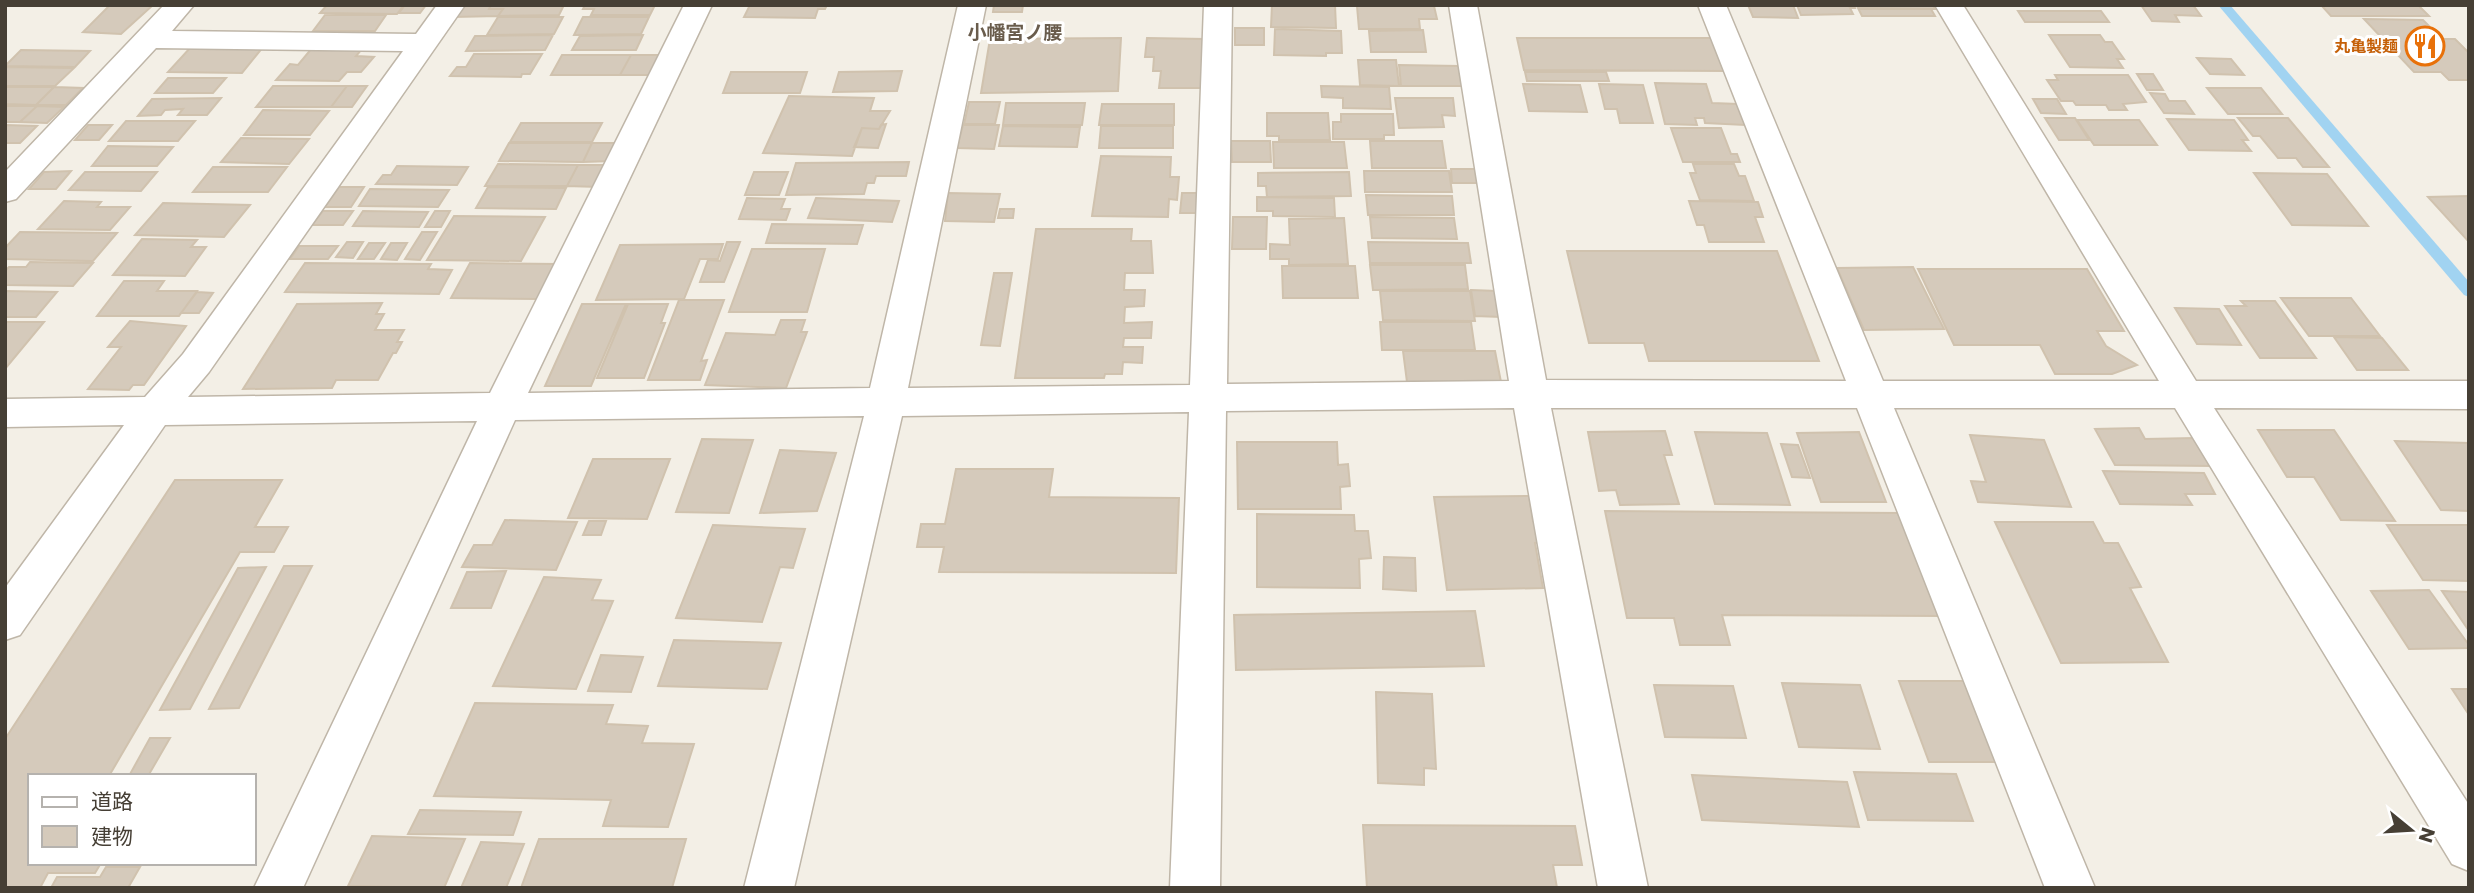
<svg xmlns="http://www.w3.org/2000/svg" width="2474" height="893" font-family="Poppins,'Noto Sans JP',sans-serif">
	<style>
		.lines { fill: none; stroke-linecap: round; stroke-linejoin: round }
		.stream { fill: #a1d3f1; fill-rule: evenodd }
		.building { fill: #d5cabb; stroke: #d0c2ae; stroke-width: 2 }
		.street-casing { stroke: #bfb6a8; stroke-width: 3 }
		.street { fill: #fff; fill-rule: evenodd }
		.labels { text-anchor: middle; stroke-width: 6; stroke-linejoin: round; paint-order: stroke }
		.far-food-label { font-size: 16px; font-weight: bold; fill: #c56008; stroke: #fff; text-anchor: end }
		.far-quarter-label { font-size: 19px; font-weight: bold; fill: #695c4c; stroke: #fff }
	</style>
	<rect width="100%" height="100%" fill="#f3efe6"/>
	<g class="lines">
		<path class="stream" d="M2218,5H2230L2469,282V297L2464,295Z"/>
	</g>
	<path class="building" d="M110,5H153L121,34L83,32Z
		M327,5H404L397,14L320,13Z
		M405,5H426L420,13H399Z
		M461,5H491L489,9H503L498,16L454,17Z
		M491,5H564L559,15L498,16L503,9H489Z
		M585,5H655L650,15H591L594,9H583Z
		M750,5H827L825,9H818L815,18L744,17Z
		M994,5H1023L1022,12H993Z
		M1272,5H1335L1336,28L1271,27Z
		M1748,5H1793L1798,18L1753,17Z
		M1797,5H1854L1855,8H1850L1853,14L1801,15Z
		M1858,5H1933L1935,9H1859Z
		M2141,5H2193L2201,16L2175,15L2179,22L2152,21Z
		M2321,5H2418L2429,16H2331Z
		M1357,6H1434L1437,19H1419L1420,29H1359Z
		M1858,8L1931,9L1935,16H1862Z
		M2018,11H2101L2109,22H2025Z
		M325,15H386L375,31H313Z
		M498,17H563L554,34L487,35Z
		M583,17H649L641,34L574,35Z
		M2364,19L2423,20L2442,39H2455L2469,53V80H2449L2441,72H2414Z
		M1235,28H1264V45H1235Z
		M1275,29L1341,31L1342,53H1326V56L1274,55Z
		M1423,30L1426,52H1371L1369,31Z
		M553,35L545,50L466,51L475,36Z
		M643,35L636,50H572L580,36Z
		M2049,35H2100L2105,42H2112L2124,59H2117L2123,68L2070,67Z
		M1121,38L1118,91L981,93L990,39Z
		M1147,38L1205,39L1203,88H1159L1161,71H1153L1154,57H1145Z
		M1517,38H1714L1726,71L1524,70Z
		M263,47L242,73L168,72L190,48Z
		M312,48L362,49L356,56L374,57L361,72H347L339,81L276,80L290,64L298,65Z
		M21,50L90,51L75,67L5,66Z
		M474,54H542L530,74H522L521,77L450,76L457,67H466Z
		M562,55H631L620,75H551Z
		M631,55H664L654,75H620Z
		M2197,58L2231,59L2244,75L2210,74Z
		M1358,60H1396L1399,86L1360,85Z
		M1399,65L1459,66L1463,86H1401Z
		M5,67L74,68L55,86H5Z
		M902,71L897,91L833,92L839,72Z
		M731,72H807L800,93H723Z
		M1525,72H1606L1609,81H1527Z
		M2137,74H2153L2163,90H2147Z
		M2055,75H2128L2146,102L2123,104L2127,110H2109L2106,105H2076L2073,101H2061L2047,80H2058Z
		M168,78H226L213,93H155Z
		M1655,83L1706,84L1712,103L1738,104L1745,125L1705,123L1704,118H1695L1697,125L1665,124Z
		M1523,84L1580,85L1587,112L1529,111Z
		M1599,84L1643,85L1653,123H1620L1617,109H1605Z
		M273,86H347L331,107H256Z
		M347,86H367L352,107H331Z
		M1321,86L1389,87L1391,109L1343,108V98L1322,97Z
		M5,87H54L36,105L5,104Z
		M54,87L83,88L66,105H36Z
		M2207,88H2261L2282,114H2228Z
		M2150,93L2165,94L2169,101H2185L2194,114L2164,113Z
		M789,96L874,98L870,111H890L879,129L862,128L852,156L763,153Z
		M221,98L207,115H178L183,109L165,110L161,115L138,116L152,99Z
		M1395,98H1453L1455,116L1442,115L1444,127L1399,128Z
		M2033,99H2057L2066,114L2041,113Z
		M969,102H1000L995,124H964Z
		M1006,103H1085L1082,125H1003Z
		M1102,104H1174V125H1099Z
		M5,106H37L20,122H5Z
		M37,106L64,107L47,123L20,122Z
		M263,110L329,111L310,135H244Z
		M1267,113H1328L1330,140H1279V136H1267Z
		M1341,114H1393L1394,135H1384V139H1333V122H1341Z
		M2045,118H2075L2089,140H2059Z
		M2238,118H2288L2329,167H2303L2296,158H2278L2260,136H2253Z
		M2167,119L2234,120L2248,140H2242L2251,151L2189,150Z
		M2077,120H2139L2157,145H2094Z
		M126,121H195L178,141H109Z
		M521,123H602L592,142H510Z
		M886,124L878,148L854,147L862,128L879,129L881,125Z
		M5,125L37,126L20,143H5Z
		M88,125H112L99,140H75Z
		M963,125H999L994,149L957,148Z
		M1003,126L1080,127L1077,147L999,146Z
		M1101,126H1173V148H1099Z
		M1671,128H1721L1731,154H1737L1740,162H1683Z
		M241,138L309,139L289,164L221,162Z
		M1231,141H1270L1271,162H1232Z
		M1370,141H1442L1446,168H1372Z
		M1273,142H1344L1347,168H1274Z
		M509,143H592L583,162L499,161Z
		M592,143H621L612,161L583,162Z
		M108,146L173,147L157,166H92Z
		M1101,156L1171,157L1170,177H1179L1177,200L1169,199L1168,217L1092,216Z
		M909,162L906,176H876L874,183H867L864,194L786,195L796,163Z
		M498,164L578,165L567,186H485Z
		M1693,164H1734L1739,176H1745L1754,201L1700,200L1690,173H1696Z
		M578,165H610L600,187L567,186Z
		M397,166L468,167L457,185L376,184L383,175H391Z
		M213,167H287L268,192H193Z
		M1451,169H1480L1482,183H1452Z
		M71,171L56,189H29L44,172Z
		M1364,171H1449L1452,192H1365Z
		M85,172H157L141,191L69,190Z
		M754,172H788L779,195H745Z
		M1349,172L1351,196L1267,197L1266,186H1258V173Z
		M2254,173L2327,174L2368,226L2292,225Z
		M339,187H364L351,207H325Z
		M488,187L566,188L556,209L476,208Z
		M370,189L449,190L438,207L359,206Z
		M948,193L1000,194L994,222L945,221Z
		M1182,193H1200L1197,213H1180Z
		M1366,195L1452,196L1454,215H1368Z
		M2469,196V242L2428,197Z
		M1257,197L1334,198L1335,217L1273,216V211H1257Z
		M747,198L785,199L781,209H790L786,220L739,219Z
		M816,198L899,201L892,222L808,218Z
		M64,201L101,202L97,207H130L110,230L38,229Z
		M1689,201L1758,202L1763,217H1755L1764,242H1709L1704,225H1697Z
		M163,203L250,205L224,237L135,235Z
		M1000,209H1014L1013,218H998Z
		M323,211H353L343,225H312Z
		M363,211L428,212L419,227L353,226Z
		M435,211H450L441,227H425Z
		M454,216L545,217L521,261L427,260Z
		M1233,217H1267L1266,249H1232Z
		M1370,217L1454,218L1457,239L1372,238Z
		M1344,218L1348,264L1289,265V259H1270V244L1290,245L1289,219Z
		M772,224L863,225L857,244L766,243Z
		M1036,229H1132L1131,241H1151L1153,273H1125L1124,290H1145L1144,306L1125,307L1124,323L1152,322L1151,338H1124L1123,347H1143L1142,363L1123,362L1122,374H1105L1104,378H1015Z
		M20,232L117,233L93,261L5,259V248Z
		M422,232H437L420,260L405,259Z
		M142,239L197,240L191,247H206L185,276L113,275Z
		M347,242H363L353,258L336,257Z
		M727,242H740L724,282H700L708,260L720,261Z
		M1368,242L1468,243L1471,263H1370Z
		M369,243H385L374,259H358Z
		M391,243H407L397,260L381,259Z
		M723,244L718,259H700L684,299L596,300L620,245Z
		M299,246H338L328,259H290Z
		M752,249H825L807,312H729Z
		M1567,251H1777L1819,361H1649L1644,343H1589Z
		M30,262L93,263L73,286L5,285V271L9,267H26Z
		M305,263L431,264L428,269L452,270L439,294L285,292Z
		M470,263L557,264L540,299L451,298Z
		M1370,265H1465L1468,289L1373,290Z
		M1282,266H1355L1358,298H1283Z
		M1913,267L1944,329L1864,330L1837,268Z
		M1918,269H2087L2124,331H2097L2106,346L2137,365L2112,374H2055L2040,345H1954Z
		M994,273H1012L1000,346L981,345Z
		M124,281H164L157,291H197L179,316H97Z
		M1471,290L1497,291L1501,317L1475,316Z
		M5,291L57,292L36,317H5Z
		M1380,291H1470L1475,321L1383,320Z
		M197,292L213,293L199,313H181Z
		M2281,298H2351L2380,336H2309Z
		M679,300H724L701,361L707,360L700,380H648Z
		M2241,301H2275L2316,358H2260L2225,306H2246Z
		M382,303L376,314H384L375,330H404L397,342H402L396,353H393L378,380H336L332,388L243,389L297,304Z
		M582,304H626L591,386H545Z
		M628,304H668L661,323H665L644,378H597Z
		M2175,308L2219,309L2241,345L2197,344Z
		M781,320H805L801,332H807L786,388L705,385L726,333L775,335Z
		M130,321L186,326L144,385H133L129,390L88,389L121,347H108Z
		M5,322H44L5,369Z
		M1380,322H1471L1475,350H1382Z
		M2334,337L2382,338L2408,370H2357Z
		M1403,351H1495L1501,382H1407Z
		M2139,428L2145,439L2195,438L2211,466L2115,465L2095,429Z
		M2258,430H2334L2395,521L2341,520L2314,477H2287Z
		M1665,431L1672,455H1664L1679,504L1620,505L1616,490L1599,491L1588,432Z
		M1695,432L1767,433L1790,505L1715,504Z
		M1859,432L1886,502H1821L1797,433Z
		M1970,435L2044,440L2071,507L1978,502L1971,481L1986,482Z
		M702,439L753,440L729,513L676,512Z
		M2395,441L2469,443V511L2441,510Z
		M1237,442H1337L1338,465L1348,464L1350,486L1340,487L1341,509H1238Z
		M1781,444L1798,445L1810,478L1792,477Z
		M780,450L836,453L817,511L760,513Z
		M593,459H670L647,519L568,518Z
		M956,469H1053L1049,497L1179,498L1176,573L939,572L944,547H917L921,524H945Z
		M2103,471L2204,473L2215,494H2185L2192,505L2120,504Z
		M175,480H282L255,527H288L274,552H240L109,776H30V863H101L95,873H48L40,888H5V739Z
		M1529,496L1533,521H1540L1545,542L1535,543L1543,588L1447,590L1434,497Z
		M1605,511L1901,513L1942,616L1722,615L1730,645H1680L1674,618H1627Z
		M1257,514L1354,515L1355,531H1368L1371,558L1359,559L1360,588L1257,587Z
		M505,520L577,522L556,570L462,567L474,545H492Z
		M589,521H606L601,535H583Z
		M1995,522H2093L2104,543H2118L2141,587L2130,588L2168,662L2061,663Z
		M713,525L805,529L793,568L780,567L762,622L676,618Z
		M2387,525H2469V581L2423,580Z
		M1384,557L1415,558L1416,591L1383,589Z
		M284,566H312L239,708L209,709Z
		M266,567L190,709L160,710L238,568Z
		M506,571L491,608H451L467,572Z
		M544,577L601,580L592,600L613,601L576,689L493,686Z
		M2429,590L2469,645V648L2409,649L2371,591Z
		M2442,591L2469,592V631Z
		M1475,611L1484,666L1236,670L1234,615Z
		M674,640L781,643L767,689L658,686Z
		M601,655L643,657L631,692L588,691Z
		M1899,681H1968L2001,762H1929Z
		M1782,683L1860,685L1880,749L1799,747Z
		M1654,685L1733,686L1746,738L1665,737Z
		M2452,689H2469V715Z
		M1376,692L1432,694L1436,769L1424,768V785L1378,783Z
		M475,703L613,705L606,724L648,726L642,743L694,744L668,827L603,826L611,800L434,796Z
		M150,738H170L148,776H129Z
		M1854,772L1956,774L1973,821L1868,820Z
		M1692,775L1847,782L1859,827L1702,820Z
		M420,810L521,812L513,835L408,834Z
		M1363,825L1575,826L1582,865H1553L1557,888H1367Z
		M372,836L465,839L444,888L348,886Z
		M539,839H686L672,888H521Z
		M481,842L524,844L506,888H461Z
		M106,867H140L128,888H51L57,877H100Z"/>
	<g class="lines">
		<defs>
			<path id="street" d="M164,5H194L172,31L416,34L437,5H465L209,372L188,397L490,393L684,5H712L528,393L870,388L958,5H986L908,388L1190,385L1204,5H1232L1227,384L1509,381L1449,5H1477L1546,380L1846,381L1698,5H1726L1883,381H2159L1935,5H1963L2196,381H2469V409L2214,408L2469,805V871L2452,864L2175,408H1894L2095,888H2045L1857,408H1551L1648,888H1598L1514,408L1226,411L1220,888H1170L1189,412L902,416L794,888H744L864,416L515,420L303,888H254L477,421L165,425L20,635L5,640V588L124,425L5,427V399L145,397L183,354L403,51L156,48L16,199L5,202V172Z"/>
		</defs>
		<use href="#street" class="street-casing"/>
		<use href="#street" class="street"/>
	</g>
	<defs>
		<symbol id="restaurant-ring" viewBox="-11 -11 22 22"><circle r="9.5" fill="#fff" stroke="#e8710a" stroke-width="1.5"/><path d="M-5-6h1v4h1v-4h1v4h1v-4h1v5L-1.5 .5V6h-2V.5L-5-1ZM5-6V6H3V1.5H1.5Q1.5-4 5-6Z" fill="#e8710a"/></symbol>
	</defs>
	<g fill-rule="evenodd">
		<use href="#restaurant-ring" x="2403" y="24" width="44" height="44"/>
	</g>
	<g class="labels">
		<g class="far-food-label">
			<text x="2398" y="52">丸亀製麺</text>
		</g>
		<g class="far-quarter-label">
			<text x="1015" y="39">小幡宮ノ腰</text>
		</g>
	</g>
	<rect width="2474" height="893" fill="none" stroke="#463f35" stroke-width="14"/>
	<rect x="28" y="774" width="228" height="91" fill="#ffffff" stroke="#b5b2ae" stroke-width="2"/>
	<rect x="42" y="797" width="35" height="10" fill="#ffffff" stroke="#b5b2ae" stroke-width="2"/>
	<text x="91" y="809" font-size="21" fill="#463f35">道路</text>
	<rect x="42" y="826" width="35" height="21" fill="#d5cabb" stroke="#b5b2ae" stroke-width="2"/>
	<text x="91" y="844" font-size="21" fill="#463f35">建物</text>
	<g transform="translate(2411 830) rotate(108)" stroke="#ffffff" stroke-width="5" paint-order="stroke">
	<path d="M0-5L12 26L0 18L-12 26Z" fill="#463f35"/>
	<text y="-10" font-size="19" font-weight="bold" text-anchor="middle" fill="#463f35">N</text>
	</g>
</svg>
